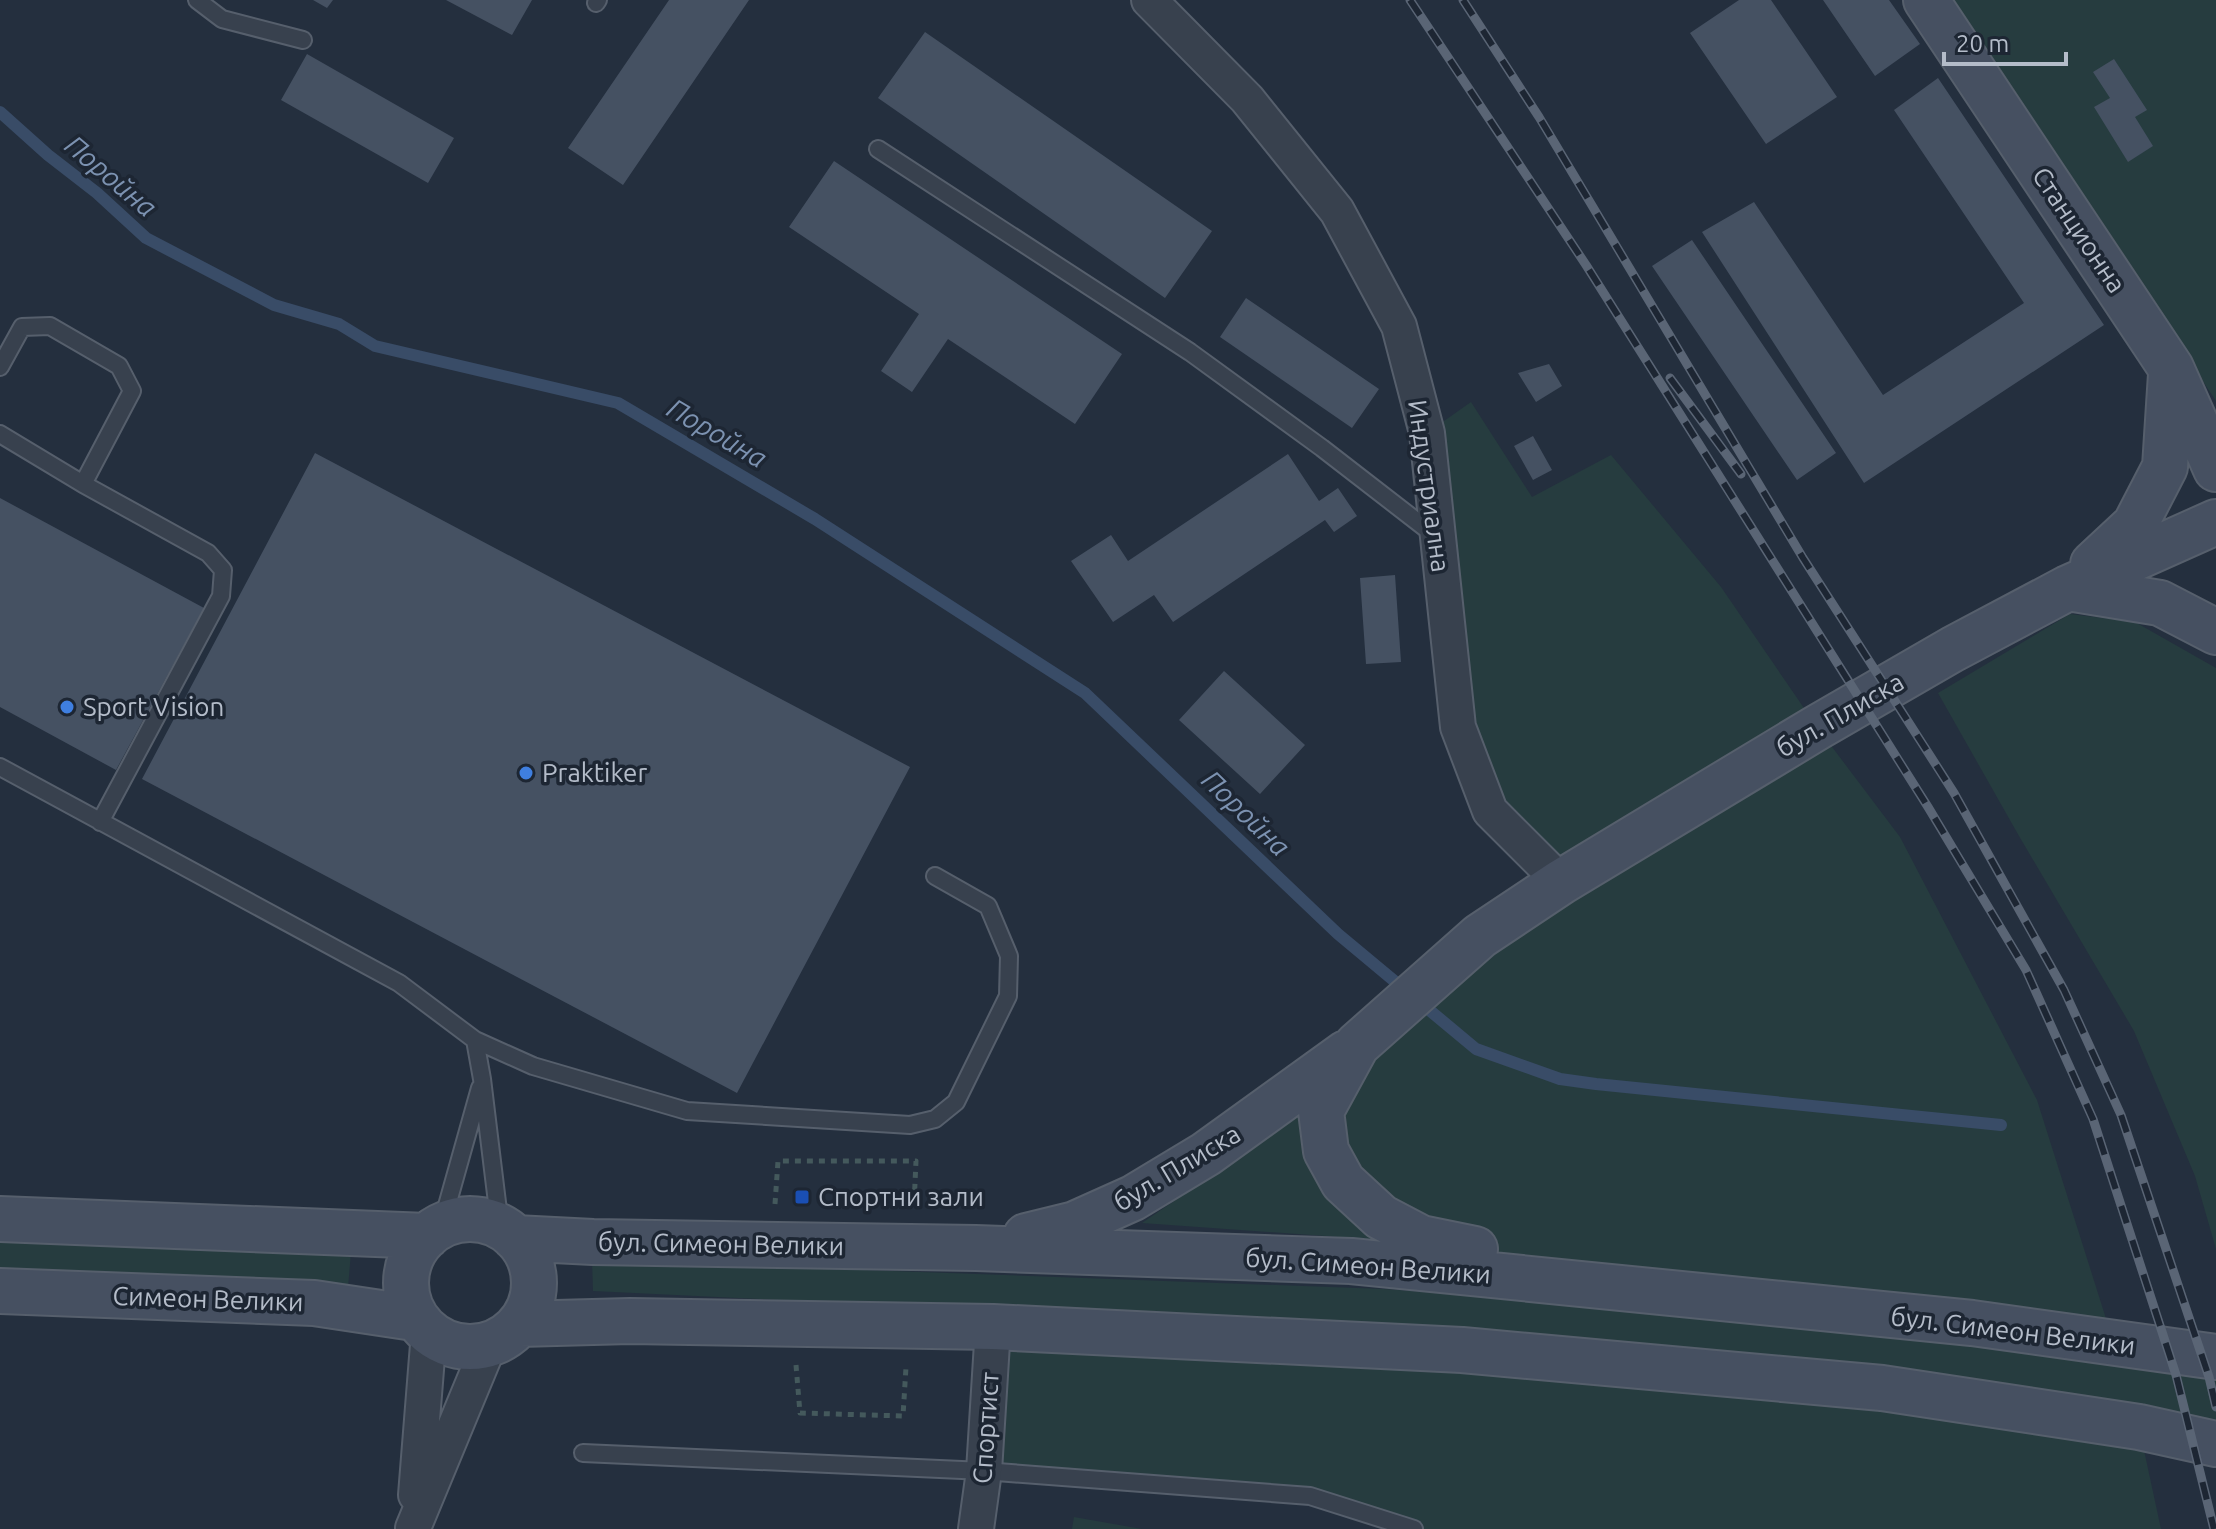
<svg xmlns="http://www.w3.org/2000/svg" width="2216" height="1529" font-family="Ubuntu,sans-serif">
	<style>
		.green { fill: #263c3f }
		.lines { fill: none; stroke-linecap: round; stroke-linejoin: round }
		.stream { stroke: #394c67; stroke-width: 12 }
		.building { fill: #455162 }
		.lane-casing { stroke: #565f6c; stroke-width: 20 }
		.street-casing { stroke: #565f6c; stroke-width: 38 }
		.secondary-casing { stroke: #565f6c; stroke-width: 48 }
		.path { stroke: #44595c; stroke-width: 5; stroke-dasharray: 6 6; stroke-linecap: butt }
		.lane { stroke: #38414e; stroke-width: 16 }
		.street { stroke: #38414e; stroke-width: 34 }
		.secondary { stroke: #465061; stroke-width: 44 }
		.rail-casing { stroke: #5a6575; stroke-width: 9 }
		.rail { stroke: #1d2633; stroke-width: 6; stroke-dasharray: 18; stroke-linecap: butt }
		.shop-dot { fill: #3f7fe0; stroke: #1d2633; stroke-width: 3 }
		.transit-dot { fill: #1a4fb4; stroke: #1d2633; stroke-width: 3 }
		.labels { text-anchor: middle; stroke-width: 7; stroke-linejoin: round; paint-order: stroke }
		.street-label { font-size: 26px; fill: #b4bcc9; stroke: #1d2633 }
		.poi-label { font-size: 26px; fill: #b4bcc9; stroke: #1d2633; text-anchor: start }
		.water-label { font-size: 28px; font-style: italic; fill: #7c92b1; stroke: #1d2633 }
	</style>
	<rect width="100%" height="100%" fill="#242f3e"/>
	<path class="green" d="M1951,0H2216V402V401Z
		M1471,402L1532,497L1611,455L1721,587L1817,727L1900,837L2037,1100L2114,1344L1722,1297L1421,1238L1381,1217L1321,1111L1441,969L1561,882L1490,811L1458,727L1427,433Z
		M2070,614L2135,622L2216,668V1249L2195,1176L2134,1031L2019,836L1938,693Z
		M1310,1108L1381,1240L1142,1223Z
		M0,1239L351,1252L348,1288L0,1275Z
		M592,1260L1384,1289L1639,1307L2216,1373V1442L1373,1329L593,1291Z
		M993,1327L2139,1427L2161,1529H1414L1310,1496L984,1471Z
		M1074,1517L1142,1529H1072Z"/>
	<g class="lines">
		<path class="stream" d="M0,112L48,155L97,193L146,238L274,305L339,324L375,346L618,403L815,519L1085,693L1338,934L1476,1049L1560,1079L1596,1084L2001,1125"/>
	</g>
	<path class="building" d="M313,0H333L327,8Z
		M446,0H532L512,35Z
		M669,0H749L623,185L568,148Z
		M1739,0H1771L1837,97L1766,144L1690,33Z
		M1823,0H1889L1920,44L1875,76Z
		M925,32L1212,231L1165,298L878,98Z
		M307,54L454,138L428,183L281,100Z
		M2114,59L2147,110L2135,117L2153,146L2128,162L2094,107L2110,98L2093,72Z
		M1938,78L2104,325L1864,483L1702,232L1754,202L1883,395L2024,303L1894,110Z
		M834,161L1122,354L1075,424L948,339L912,392L881,371L919,314L789,227Z
		M1692,240L1836,453L1797,480L1652,266Z
		M1246,298L1379,389L1352,428L1220,337Z
		M1549,364L1562,386L1536,402L1518,373Z
		M1533,436L1552,470L1533,480L1514,446Z
		M315,453L910,767L737,1093L142,779Z
		M1288,454L1319,501L1338,488L1357,516L1334,532L1325,520L1173,622L1154,595L1113,622L1071,561L1111,535L1128,561Z
		M0,498L204,608L116,770L0,707Z
		M1395,575L1401,662L1366,664L1360,578Z
		M1224,671L1305,745L1260,794L1179,720Z"/>
	<g class="lines">
		<defs>
			<path id="lane" d="M197,0L222,19L303,40
				M596,3L598,0
				M878,149L1190,352L1322,448L1437,537
				M0,367L22,327L50,326L119,366L132,391L83,484
				M0,434L83,484L208,553L223,570L221,596L100,822
				M0,767L399,983L475,1040L482,1079L500,1227
				M475,1040L533,1066L687,1111L910,1125L935,1119L956,1102L1008,996L1009,956L988,906L935,876
				M441,1227L480,1088
				M583,1453L984,1471L1310,1496L1414,1529"/>
			<path id="street" d="M1149,0L1247,99L1337,211L1399,326L1427,433L1458,727L1490,811L1561,882
				M416,1495L429,1332
				M413,1528L489,1345
				M976,1529L984,1471L993,1327"/>
			<path id="secondary" d="M1926,0L2171,368L2216,469
				M2093,564L2135,525L2165,467L2171,374
				M2068,588L2160,603L2216,632
				M0,1219L427,1236
				M406 1283a64 64 0 1 1 128 0a64 64 0 1 1-128 0Z
				M1026,1236L1075,1224L1133,1198L1206,1154L1346,1053
				M515,1238L593,1242L976,1248L1351,1261L1972,1323L2216,1357
				M1475,1249L1421,1238L1381,1217L1343,1182L1326,1151L1321,1111L1357,1045L1480,936L1561,882L1818,727L1953,649L2068,588L2216,522
				M0,1291L314,1303L414,1318
				M519,1324L630,1321L993,1327L1462,1350L1882,1388L2139,1427L2216,1444"/>
		</defs>
		<use href="#lane" class="lane-casing"/>
		<use href="#street" class="street-casing"/>
		<use href="#secondary" class="secondary-casing"/>
		<path class="path" d="M775,1204L778,1161H916L914,1205
			M796,1365L800,1413L903,1416L906,1367"/>
		<use href="#lane" class="lane"/>
		<use href="#street" class="street"/>
		<use href="#secondary" class="secondary"/>
		<defs>
			<path id="rail" d="M1410,0L1586,265L1928,807L2026,970L2093,1119L2176,1375L2214,1529
				M1463,0L1539,117L1803,558L1954,793L2064,990L2121,1115L2209,1377L2216,1407
				M1670,378L1741,474"/>
		</defs>
		<use href="#rail" class="rail-casing"/>
		<use href="#rail" class="rail"/>
	</g>
	<g class="shop-dot">
		<circle cx="67" cy="707" r="8"/>
		<circle cx="526" cy="773" r="8"/>
	</g>
	<rect class="transit-dot" x="794" y="1189" width="16" height="16" rx="4"/>
	<g class="labels">
		<g class="street-label">
			<text transform="translate(2079 230) rotate(56)" y="9">Станционна</text>
			<text transform="translate(1429 486) rotate(82)" y="9">Индустриална</text>
			<text transform="translate(1840 715) rotate(-30)" y="9">бул. Плиска</text>
			<text transform="translate(1177 1168) rotate(-31)" y="9">бул. Плиска</text>
			<text transform="translate(721 1244) rotate(1)" y="9">бул. Симеон Велики</text>
			<text transform="translate(1368 1266) rotate(4)" y="9">бул. Симеон Велики</text>
			<text transform="translate(208 1299) rotate(2)" y="9">Симеон Велики</text>
			<text transform="translate(2013 1331) rotate(7)" y="9">бул. Симеон Велики</text>
			<text transform="translate(986 1428) rotate(-86)" y="9">Спортист</text>
		</g>
		<g class="poi-label">
			<text x="83" y="716">Sport Vision</text>
			<text x="542" y="782">Praktiker</text>
			<text x="818" y="1206">Спортни зали</text>
		</g>
		<g class="water-label">
			<text transform="translate(111 176) rotate(40)" y="10">Поройна</text>
			<text transform="translate(717 433) rotate(30)" y="10">Поройна</text>
			<text transform="translate(1246 813) rotate(44)" y="10">Поройна</text>
		</g>
	</g>
	<path d="M1944 52v12h122v-12" fill="none" stroke="#b4bcc9" stroke-width="4"/>
	<text x="1956" y="52" font-size="24" fill="#b4bcc9" stroke="#1d2633" stroke-width="6" paint-order="stroke">20 m</text>
</svg>
